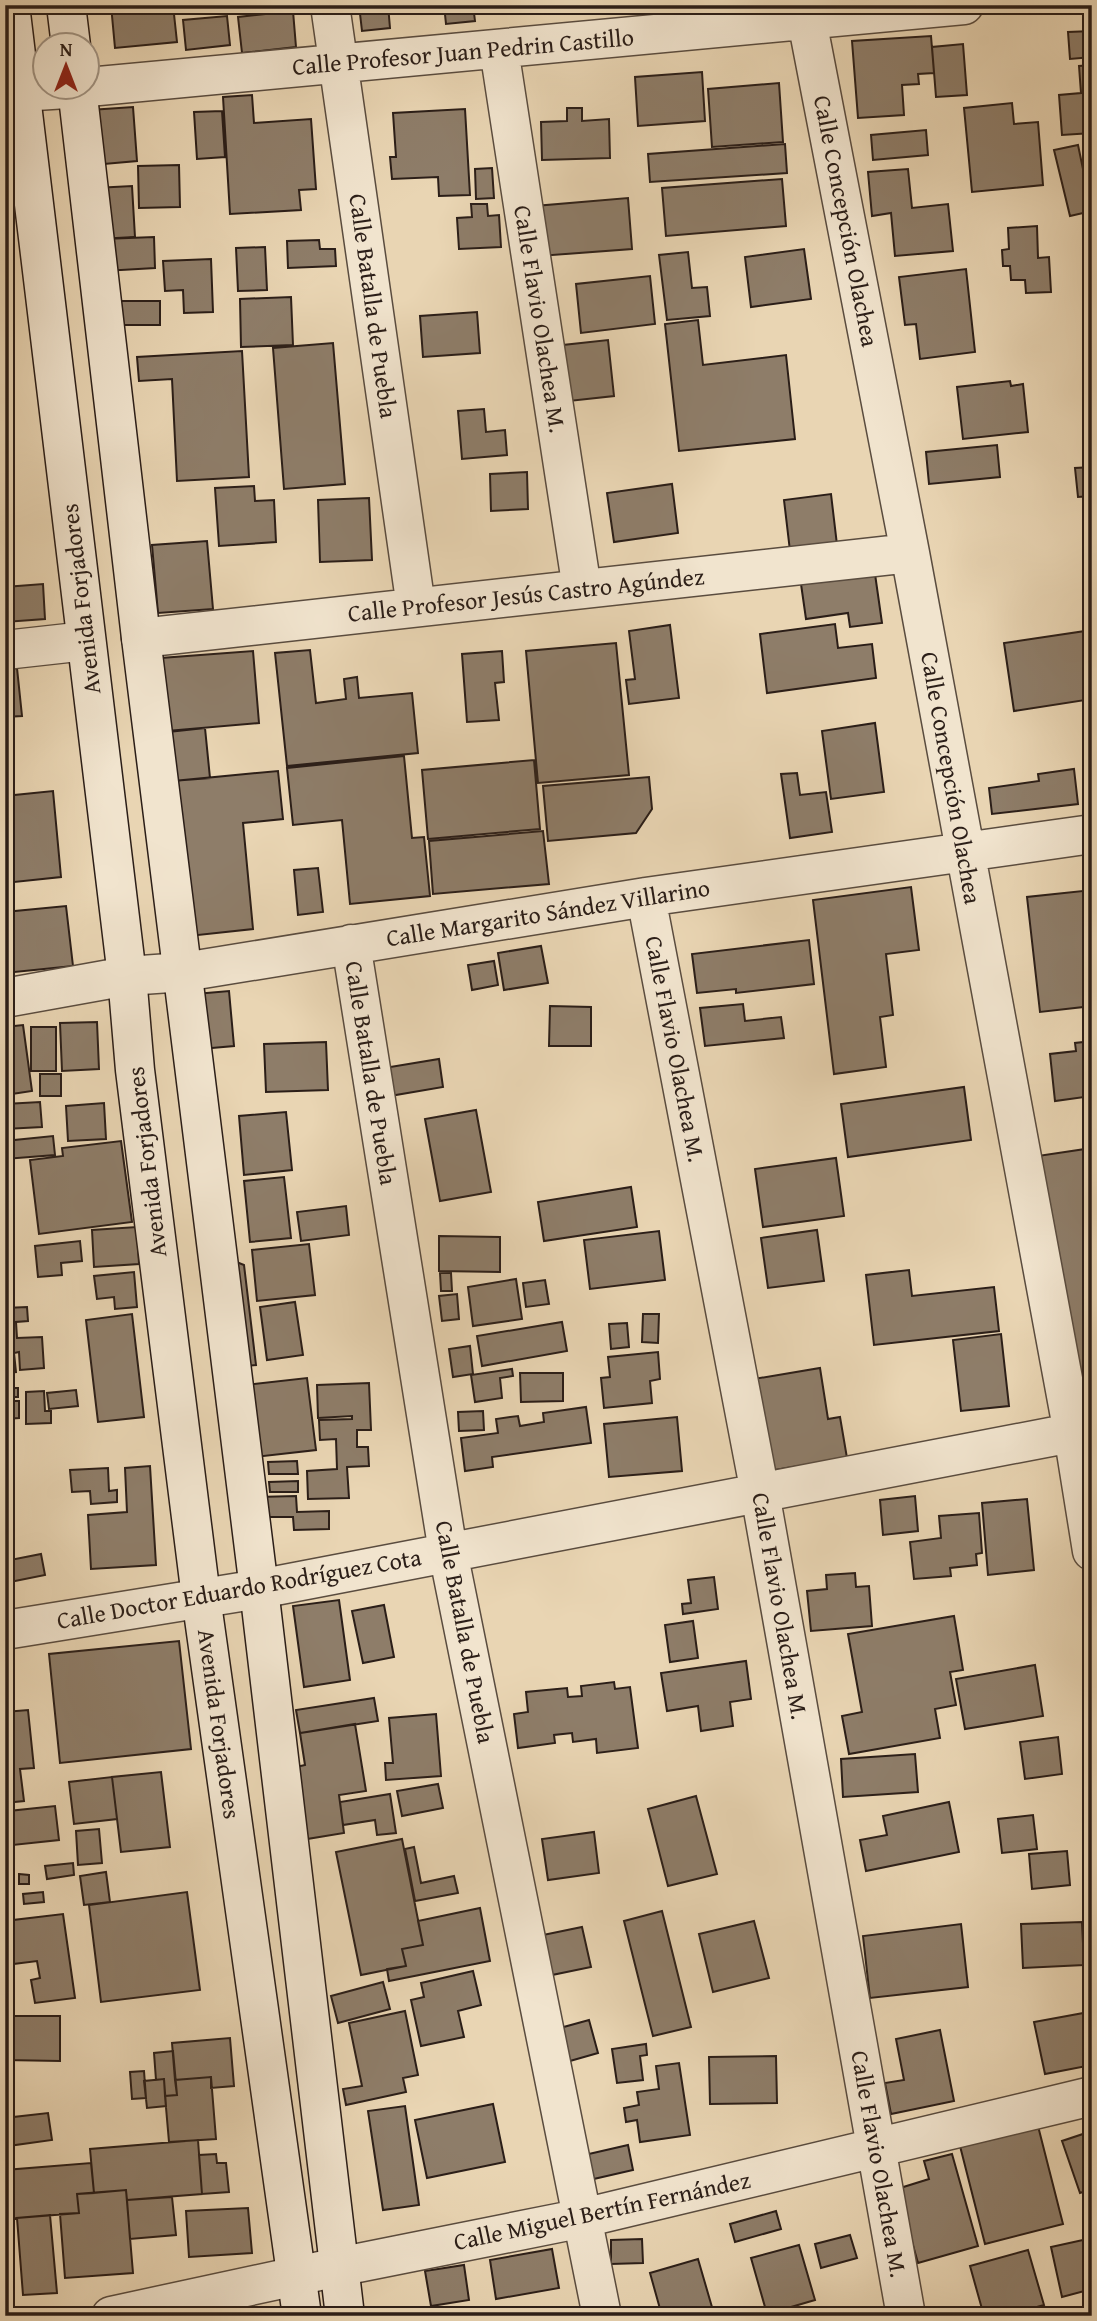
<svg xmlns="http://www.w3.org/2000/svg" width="1097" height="2321" font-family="'Gentium Book Plus',serif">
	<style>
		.building { fill: #8e7d69; stroke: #2b1e18; stroke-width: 2 }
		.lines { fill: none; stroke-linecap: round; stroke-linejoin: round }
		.minor-casing { stroke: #5a4c3f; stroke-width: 41 }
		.secondary-casing { stroke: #2b1e18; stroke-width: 41 }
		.minor { stroke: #f1e4ce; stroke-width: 38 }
		.secondary { stroke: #f1e4ce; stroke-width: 38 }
		.labels { text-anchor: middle; stroke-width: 5; stroke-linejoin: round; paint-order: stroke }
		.street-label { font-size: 24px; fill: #2b1e18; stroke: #f1e4ce }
	</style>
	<rect width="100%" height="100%" fill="#e9d5b3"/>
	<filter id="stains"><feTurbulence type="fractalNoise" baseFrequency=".00286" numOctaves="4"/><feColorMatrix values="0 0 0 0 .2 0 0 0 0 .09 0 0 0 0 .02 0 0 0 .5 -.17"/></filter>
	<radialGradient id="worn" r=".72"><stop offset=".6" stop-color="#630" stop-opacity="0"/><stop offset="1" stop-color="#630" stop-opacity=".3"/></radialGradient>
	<path class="building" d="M111,5H173L177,42L115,48Z
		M359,5H388L390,28L362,31Z
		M444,5H473L475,21L446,24Z
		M293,11L296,47L242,53L238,17Z
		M227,16L230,45L186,50L183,20Z
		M1092,31V57L1070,59L1068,32Z
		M931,36L934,73L918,74L919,84L902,85L904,115L858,118L852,41Z
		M963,44L967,95L936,97L932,47Z
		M1092,65V133L1062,135L1059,95L1081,93L1079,66Z
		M702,72L705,121L638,126L635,77Z
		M779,83L783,142L712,147L708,89Z
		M252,95L254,123L311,119L316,189L299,190L301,210L230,214L223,97Z
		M1012,103L1014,124L1038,122L1043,185L972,192L964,108Z
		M133,107L137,161L93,165L90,110Z
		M567,108H582V121L609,119L610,158L542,160L541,122L567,121Z
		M465,109L470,195L439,196L438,177L392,179L390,157H396L393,113Z
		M222,111L225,157L197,159L194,112Z
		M926,130L928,155L873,160L871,135Z
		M785,144L787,173L650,182L648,154Z
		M1078,145L1083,169L1092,167V211L1070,216L1054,150Z
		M179,165L180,207L139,208L138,166Z
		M492,168L494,198L476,199L475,169Z
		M908,169L912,208L948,204L953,251L895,256L891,213L872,216L868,172Z
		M782,179L786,226L666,236L662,188Z
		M132,186L135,237L98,239L95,188Z
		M628,198L632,249L539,256L535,206Z
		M471,204H487L488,216L499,215L501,247L459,249L457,218L472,217Z
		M1037,226L1038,258L1049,257L1051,292L1026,293L1025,280H1011L1010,266H1003L1002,250L1009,249L1008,228Z
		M154,237L155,268L104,271L103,239Z
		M319,240L320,249H335L336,266L288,268L287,241Z
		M265,247L267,290L238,291L236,248Z
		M804,249L811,299L751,307L745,257Z
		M688,252L692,288L707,287L710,316L667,320L659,255Z
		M211,259L213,312L184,313L183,290L165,291L163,261Z
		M966,269L975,352L920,359L916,324L905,325L899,277Z
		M650,276L655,324L581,333L576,284Z
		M291,297L293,345L241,347L240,299Z
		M121,301H160V325H121Z
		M477,312L480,353L423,357L420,316Z
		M698,320L703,365L786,355L795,439L679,451L665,324Z
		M608,340L614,396L560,402L554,346Z
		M333,343L345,484L284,489L273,348Z
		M242,351L249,477L177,481L172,379L139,381L137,357Z
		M1010,381L1011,386L1023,384L1028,432L963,439L957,387Z
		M484,409L486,432L505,430L507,455L462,459L458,411Z
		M997,445L1000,477L929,484L926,452Z
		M1092,467V496L1078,497L1075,468Z
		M527,472L528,509L491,511L490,474Z
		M672,484L678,533L614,542L607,493Z
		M254,486L255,501L274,500L276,542L219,546L215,488Z
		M831,494L837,545L790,551L784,500Z
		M369,498L372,560L320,562L318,500Z
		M207,541L213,609L158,613L152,545Z
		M875,574L882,623L850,627L848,613L806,619L801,584Z
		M43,584L45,619L5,622V587Z
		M835,624L838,648L872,644L876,678L767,693L760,634Z
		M670,625L679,698L629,704L626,680L635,679L629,631Z
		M1092,630V699L1014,711L1004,643Z
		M616,643L629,775L538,783L526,651Z
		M310,650L316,703L346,699L344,679L357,677L359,698L412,693L418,753L287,766L275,653Z
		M253,651L259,723L167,731L161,658Z
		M502,651L504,682L495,683L499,720L467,722L462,654Z
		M17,668L22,716L5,717V669Z
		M875,723L884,792L831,799L822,731Z
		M205,728L210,778L172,781L168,732Z
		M404,756L412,838L424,837L430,896L350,904L342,820L293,825L287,768Z
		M534,760L540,829L428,839L422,770Z
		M1074,769L1078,804L992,814L989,788L1039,781L1038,774Z
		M278,771L283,819L243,823L253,929L189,936L174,781Z
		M797,773L800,795L826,792L832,832L790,838L781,774Z
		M649,777L652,809L636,833L548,841L543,786Z
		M53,791L61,877L5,883V796Z
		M543,831L549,884L433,894L429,841Z
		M318,868L323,912L298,915L294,870Z
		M911,887L919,950L886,954L893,1015L880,1017L886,1067L834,1074L813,900Z
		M1092,890V1006L1040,1012L1027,897Z
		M66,906L73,966L5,973V912Z
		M809,940L814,984L736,993V989L697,993L692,954Z
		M541,946L548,983L504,990L498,953Z
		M494,961L498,985L472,990L468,965Z
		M229,991L234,1046L201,1049L196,994Z
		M743,1004L745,1021L781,1017L784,1038L705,1046L700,1008Z
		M550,1006L591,1007V1046H549Z
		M97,1022L99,1069L62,1071L60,1023Z
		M23,1025L32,1091L5,1095V1027Z
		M31,1027H56V1071H31Z
		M1092,1041V1096L1055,1101L1050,1054L1076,1051L1075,1043Z
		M326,1042L328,1090L266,1092L264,1044Z
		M439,1059L443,1087L384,1097L378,1069Z
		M40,1074H61V1096H40Z
		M964,1087L971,1140L848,1157L841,1104Z
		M40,1102L42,1127L5,1129V1104Z
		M104,1103L106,1139L68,1141L66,1106Z
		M476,1110L491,1192L440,1201L425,1119Z
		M286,1112L292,1170L244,1175L239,1116Z
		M53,1136L55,1155L5,1159V1141Z
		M121,1141L132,1222L39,1234L30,1160L63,1156L62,1148Z
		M1092,1148V1376L1066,1381L1031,1157Z
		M836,1158L844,1216L763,1227L755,1169Z
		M284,1177L291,1238L250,1242L244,1181Z
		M631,1187L637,1227L544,1241L538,1202Z
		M346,1206L349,1235L301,1241L297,1212Z
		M137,1227L139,1264L94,1267L92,1230Z
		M817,1230L824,1281L768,1288L761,1238Z
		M659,1231L665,1280L590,1289L584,1240Z
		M439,1236L500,1237V1272L439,1271Z
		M80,1241L82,1261L61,1263L62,1275L38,1277L35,1246Z
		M309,1244L315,1295L257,1301L252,1250Z
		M224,1257L244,1265L256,1365L238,1367Z
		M909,1270L912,1296L994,1287L999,1331L874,1345L866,1275Z
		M134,1272L137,1307L115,1309L114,1297L97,1299L94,1276Z
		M440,1273H451L452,1291H441Z
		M516,1279L522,1319L473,1326L468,1287Z
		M545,1280L549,1304L526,1307L523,1283Z
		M457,1294L459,1319L442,1321L439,1296Z
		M295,1302L303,1355L267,1360L260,1307Z
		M27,1307L28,1321L16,1322L17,1338L42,1337L44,1368L20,1370L19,1352L14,1353L16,1372L6,1373L7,1388H18V1397H5V1308Z
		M132,1314L144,1417L98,1422L86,1320Z
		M643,1314H659L658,1343L642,1342Z
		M562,1322L567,1351L482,1366L477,1336Z
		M627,1323L629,1347L611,1349L609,1324Z
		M1001,1334L1009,1406L961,1411L953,1340Z
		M470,1346L473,1374L453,1377L449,1349Z
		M658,1352L660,1379L650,1381L652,1403L604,1408L601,1378L610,1377L608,1357Z
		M820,1368L828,1419L840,1417L847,1458L769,1471L754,1379Z
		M512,1369L513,1376L500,1378L502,1398L475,1402L471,1375Z
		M520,1373H563V1401L521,1402Z
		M307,1378L316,1450L255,1457L246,1385Z
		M369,1383L371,1430H357V1447H368L369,1466L347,1467L349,1498L308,1499L307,1471L337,1469L336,1439L320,1440L319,1420L352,1419V1416L318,1418L317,1385Z
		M76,1390L78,1406L49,1409L47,1393Z
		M44,1391L45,1411H51V1423L26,1424V1392Z
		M6,1401H19V1418L6,1419Z
		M586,1407L591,1443L492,1457L493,1467L465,1471L461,1438L498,1433L496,1419L518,1416L520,1426L544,1422L543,1413Z
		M483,1411L484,1430L459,1431L458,1412Z
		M677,1417L682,1471L609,1477L604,1424Z
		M297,1461L298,1474H269L268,1462Z
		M150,1466L156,1565L91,1569L88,1515L127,1512L125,1468Z
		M108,1468L109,1491L117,1490V1502L91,1504L90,1491L72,1492L70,1470Z
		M298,1481V1492H270L269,1482Z
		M296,1496L297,1512L329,1511V1529L294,1530L293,1517H257V1497Z
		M915,1496L918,1531L883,1535L880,1500Z
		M1027,1499L1034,1570L988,1575L982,1503Z
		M5,1510L11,1540L5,1541Z
		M979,1513L982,1553L976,1554L977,1565L950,1568L951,1576L914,1579L910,1542L941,1538L939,1516Z
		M41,1554L45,1575L5,1583V1561Z
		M855,1573L856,1587L869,1586L872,1626L811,1631L807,1591L827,1589L826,1575Z
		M714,1577L718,1609L683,1614L682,1604L691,1603L688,1580Z
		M339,1600L350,1680L304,1687L293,1606Z
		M384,1605L394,1657L363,1663L352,1611Z
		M954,1616L963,1670L950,1672L956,1705L935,1709L940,1738L849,1754L842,1716L862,1712L848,1634Z
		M693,1621L698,1658L670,1662L665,1625Z
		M179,1641L191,1749L60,1763L49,1654Z
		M746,1661L751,1699L730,1702L733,1726L701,1731L698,1706L667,1711L661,1673Z
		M1035,1665L1043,1716L965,1729L956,1679Z
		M614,1682L615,1689L630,1687L638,1748L597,1753L596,1739L573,1742L572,1733L554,1735L555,1743L518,1748L514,1714L528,1712L526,1692L567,1688L568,1697L582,1696L581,1686Z
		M374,1698L378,1721L300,1733L296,1710Z
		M28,1710L34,1768L20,1769L24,1801L5,1803V1712Z
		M436,1714L441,1776L386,1780L385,1763H393L389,1718Z
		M355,1724L366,1791L339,1795L344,1833L307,1839L296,1767L305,1765L300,1733Z
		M1058,1737L1062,1774L1025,1779L1020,1742Z
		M915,1754L918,1792L843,1797L841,1759Z
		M161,1772L170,1847L121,1852L112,1777Z
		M112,1777L117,1819L74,1824L69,1782Z
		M438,1784L443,1808L402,1816L397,1791Z
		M390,1794L396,1833L377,1835L375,1820L343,1825L340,1802Z
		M696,1796L717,1874L668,1886L648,1809Z
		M949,1802L959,1852L866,1871L860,1840L887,1835L883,1816Z
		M55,1806L59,1840L13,1845L9,1811Z
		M9,1811L11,1830L5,1831V1812Z
		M1033,1815L1037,1849L1002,1853L998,1819Z
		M99,1829L102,1863L78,1865L76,1831Z
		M11,1830L14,1858L5,1859V1831Z
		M594,1832L599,1873L548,1880L542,1839Z
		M402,1839L423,1945L402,1949L406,1966L361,1975L336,1852Z
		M414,1847L421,1883L454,1876L458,1893L415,1901L405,1849Z
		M1067,1851L1070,1885L1032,1889L1029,1854Z
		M73,1863L74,1875L47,1879L45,1866Z
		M5,1866H12L14,1891H5Z
		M106,1872L110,1902L84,1905L80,1876Z
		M19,1874L29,1875V1884H19Z
		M43,1892L44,1902L24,1904L23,1894Z
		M187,1892L200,1990L101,2002L89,1905Z
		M480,1908L490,1961L389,1981L387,1969L406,1966L402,1949L423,1945L418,1921Z
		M662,1911L691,2027L653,2036L624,1921Z
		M63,1914L75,1998L35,2003L31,1980L40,1978L37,1961L5,1965V1921Z
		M754,1921L769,1978L713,1992L699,1934Z
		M1082,1922L1084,1965L1023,1968L1021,1924Z
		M961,1924L968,1987L870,1998L863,1936Z
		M582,1927L591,1967L552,1975L543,1935Z
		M473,1971L481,2005L458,2011L464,2037L421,2046L411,2000L424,1997L421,1983Z
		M383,1982L390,2009L338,2023L331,1996Z
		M405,2011L418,2075L403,2078L406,2092L346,2105L343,2089L362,2086L349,2023Z
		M1089,2012L1092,2026V2065L1045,2074L1034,2022Z
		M5,2016H60V2061L5,2060Z
		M589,2020L598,2053L570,2061L560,2028Z
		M940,2030L954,2101L891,2114L885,2083L904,2080L896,2039Z
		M230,2038L234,2086L211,2088V2077L175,2080L172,2043Z
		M646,2044L647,2055L640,2056L643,2080L617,2083L612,2049Z
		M173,2051L177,2095L165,2096L164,2079L156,2080L154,2053Z
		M776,2056L777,2103L710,2104L709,2057Z
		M679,2063L690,2135L640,2142L637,2120L626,2122L624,2108L639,2105L637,2092L659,2089L656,2066Z
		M144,2071L146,2098L132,2099L130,2072Z
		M211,2077L216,2139L169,2142L165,2096L177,2095L175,2080Z
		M164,2079L166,2106L147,2108L144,2081Z
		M493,2104L505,2162L427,2178L415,2120Z
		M405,2106L419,2205L383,2210L368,2111Z
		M48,2113L52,2140L8,2146L5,2118Z
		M1038,2126L1063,2224L985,2244L960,2146Z
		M1092,2131V2189L1080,2193L1062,2141Z
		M198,2140L202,2194L127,2200L126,2190L94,2193L90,2149Z
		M628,2145L633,2170L585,2181L580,2156Z
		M216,2154L217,2163H226L229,2192L202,2194L199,2155Z
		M952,2154L978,2246L918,2263L897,2189L929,2179L924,2161Z
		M91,2163L94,2193L77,2194L79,2213L5,2219V2170Z
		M126,2190L133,2273L65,2278L60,2214L79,2213L77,2194Z
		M172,2197L176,2235L130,2239L127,2200Z
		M248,2208L252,2253L189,2257L186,2211Z
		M776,2211L781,2229L735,2242L730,2224Z
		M50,2215L57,2293L23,2295L17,2218Z
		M850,2235L857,2258L821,2268L815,2244Z
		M1092,2238V2289L1062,2297L1051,2247Z
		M642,2239L643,2263L611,2264V2240Z
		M799,2245L815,2300L767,2314L751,2258Z
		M552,2249L559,2288L496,2299L490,2260Z
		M1028,2250L1044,2305L1004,2316H984L970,2266Z
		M698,2259L714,2314L662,2316L650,2273Z
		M464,2265L469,2300L431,2306L425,2271Z"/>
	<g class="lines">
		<defs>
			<path id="minor" d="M330,5L416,607
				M804,5L910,553L1073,1433L1092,1551
				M499,49L582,589
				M88,87L964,5
				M5,93L82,88
				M141,638L910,553
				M5,650L86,641
				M646,897L760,1493L906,2316
				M351,944L448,1552L602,2316
				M5,998L127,976L184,972L646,897L1092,834
				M5,1630L259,1589L1092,1429
				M111,2316L338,2267L583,2218L1092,2096"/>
			<path id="secondary" d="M10,5L127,976L135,1070L201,1597L302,2316
				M66,5L71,46
				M77,88L141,638L259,1589L345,2316"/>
		</defs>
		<use href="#minor" class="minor-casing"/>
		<use href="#secondary" class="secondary-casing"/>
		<use href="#minor" class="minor"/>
		<use href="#secondary" class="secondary"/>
	</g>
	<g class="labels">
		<g class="street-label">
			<text transform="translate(463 52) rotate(-5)" y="8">Calle Profesor Juan Pedrin Castillo</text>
			<text transform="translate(846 221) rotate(79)" y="8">Calle Concepción Olachea</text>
			<text transform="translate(373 306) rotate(82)" y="8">Calle Batalla de Puebla</text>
			<text transform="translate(540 319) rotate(81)" y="8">Calle Flavio Olachea M.</text>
			<text transform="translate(526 595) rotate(-6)" y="8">Calle Profesor Jesús Castro Agúndez</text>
			<text transform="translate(81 599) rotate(-97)" y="8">Avenida Forjadores</text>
			<text transform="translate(951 778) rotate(80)" y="8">Calle Concepción Olachea</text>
			<text transform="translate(548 913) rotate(-9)" y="8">Calle Margarito Sández Villarino</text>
			<text transform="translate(675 1049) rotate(79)" y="8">Calle Flavio Olachea M.</text>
			<text transform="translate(371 1073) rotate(81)" y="8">Calle Batalla de Puebla</text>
			<text transform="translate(147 1162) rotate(-97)" y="8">Avenida Forjadores</text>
			<text transform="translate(239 1589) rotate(-10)" y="8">Calle Doctor Eduardo Rodríguez Cota</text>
			<text transform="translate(780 1606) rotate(80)" y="8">Calle Flavio Olachea M.</text>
			<text transform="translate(465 1632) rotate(79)" y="8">Calle Batalla de Puebla</text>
			<text transform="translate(219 1724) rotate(82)" y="8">Avenida Forjadores</text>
			<text transform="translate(879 2164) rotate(80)" y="8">Calle Flavio Olachea M.</text>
			<text transform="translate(602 2211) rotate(-12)" y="8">Calle Miguel Bertín Fernández</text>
		</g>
	</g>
	<rect width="1097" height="2321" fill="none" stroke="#e9d5b3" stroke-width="28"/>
	<rect x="7" y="7" width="1083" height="2307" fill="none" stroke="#2b1e18" stroke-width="3.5"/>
	<rect x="14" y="14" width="1069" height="2293" fill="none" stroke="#2b1e18" stroke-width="2"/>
	<g transform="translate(66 66)"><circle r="33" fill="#f1e4ce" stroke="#a29585" stroke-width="2"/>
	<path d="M0-5L12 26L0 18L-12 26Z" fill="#8f2418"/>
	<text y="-10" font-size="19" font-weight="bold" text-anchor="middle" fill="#2b1e18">N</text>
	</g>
	<rect width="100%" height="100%" filter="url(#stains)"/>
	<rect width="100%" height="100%" fill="url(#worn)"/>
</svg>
